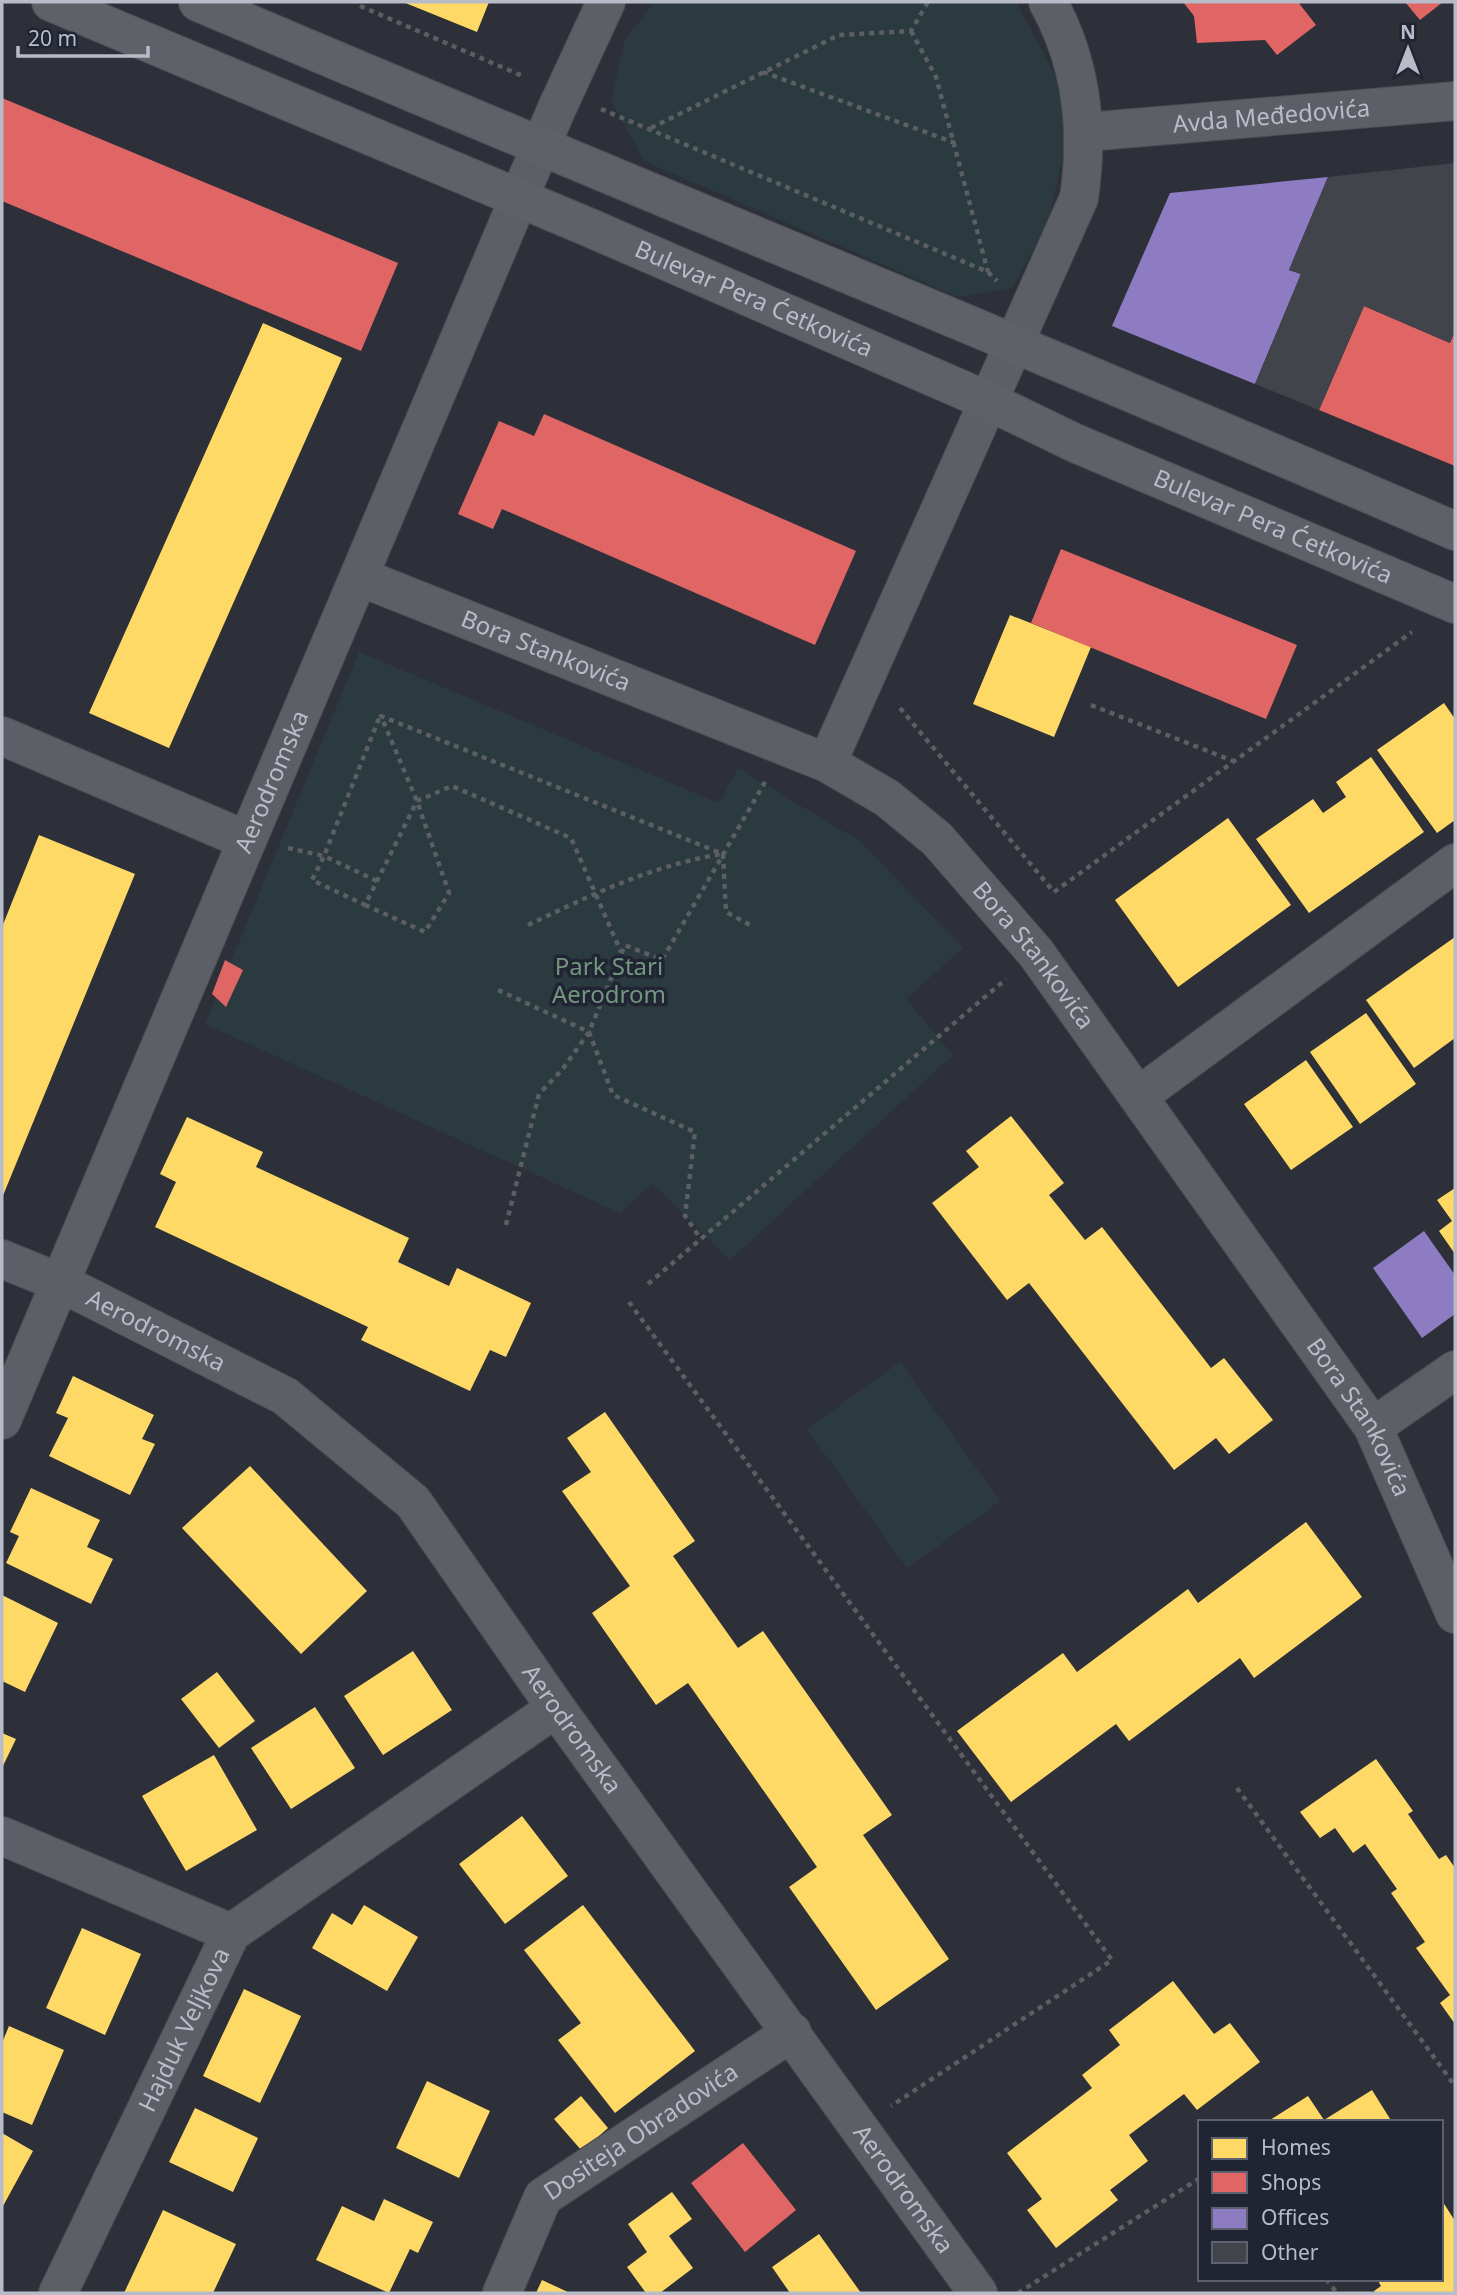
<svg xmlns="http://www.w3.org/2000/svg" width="1457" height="2295" font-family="'Noto Sans',sans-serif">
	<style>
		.green { fill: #2b3a3e }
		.homes { fill: #ffd966 }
		.shops { fill: #e06666 }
		.offices { fill: #8e7cc3 }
		.building { fill: #41444b }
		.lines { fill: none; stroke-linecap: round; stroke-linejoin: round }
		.minor-casing { stroke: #494b51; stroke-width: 40 }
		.major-casing { stroke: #4b4d55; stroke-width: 40 }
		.path { stroke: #5b5e63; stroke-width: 4.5; stroke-dasharray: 5 5; stroke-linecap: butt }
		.minor { stroke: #5d5f66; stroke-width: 38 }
		.major { stroke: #5f6168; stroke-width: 38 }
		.labels { text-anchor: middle; stroke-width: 7; stroke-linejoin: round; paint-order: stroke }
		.street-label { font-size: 24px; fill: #b8bcc8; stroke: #212533 }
		.park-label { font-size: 24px; fill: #72967f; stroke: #212533 }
	</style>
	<rect width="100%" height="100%" fill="#2d3038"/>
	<path class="green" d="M654,2H1016L1055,74L1067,139L1048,222L1012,288L958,297L644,161L611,100L625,40Z
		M359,652L719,803L738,768L861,842L963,948L906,999L953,1055L730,1260L652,1183L620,1213L205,1024Z
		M900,1362L1000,1501L907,1568L807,1429Z"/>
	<path class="homes" d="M403,2H489L477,32Z
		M263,323L342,358L169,748L89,713Z
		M1010,615L1091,647L1054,737L973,704Z
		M1444,703L1455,719V820L1437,833L1377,750Z
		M1371,757L1424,832L1309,913L1256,839L1313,799L1323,813L1346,797L1336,782Z
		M1228,818L1291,905L1178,987L1115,900Z
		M39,835L135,874L2,1198V927Z
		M1455,937V1038L1414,1068L1366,1000Z
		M1366,1013L1416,1084L1360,1124L1310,1052Z
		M1306,1060L1353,1127L1291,1170L1244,1104Z
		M1011,1116L1064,1183L1049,1195L1085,1240L1102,1227L1211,1368L1224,1358L1273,1420L1229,1454L1216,1438L1174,1470L1029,1283L1007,1300L932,1203L979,1167L966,1151Z
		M187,1117L263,1152L256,1167L409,1238L398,1262L449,1286L457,1268L531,1303L506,1357L490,1350L470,1391L361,1340L368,1327L155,1227L176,1182L160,1174Z
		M1455,1188V1254L1439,1231L1452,1221L1437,1200Z
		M73,1376L154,1415L142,1439L155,1444L130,1495L49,1456L68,1418L56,1413Z
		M605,1412L695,1541L673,1556L738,1648L763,1631L892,1815L863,1835L949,1959L876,2010L789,1887L817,1867L688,1683L656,1705L592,1613L630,1586L562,1491L591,1472L567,1438Z
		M250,1466L367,1591L301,1654L182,1528Z
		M31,1488L100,1520L87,1547L113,1559L91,1604L6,1563L19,1536L10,1532Z
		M1306,1522L1362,1597L1254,1678L1240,1658L1129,1741L1116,1724L1011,1802L957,1731L1063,1653L1077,1672L1188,1589L1198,1603Z
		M2,1595L58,1623L25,1692L2,1681Z
		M413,1651L452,1710L383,1755L344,1696Z
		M217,1672L255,1721L219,1748L181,1699Z
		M315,1707L355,1768L291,1809L251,1748Z
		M2,1733L16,1739L2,1768Z
		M214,1755L257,1830L186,1871L142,1796Z
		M1376,1759L1413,1811L1408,1814L1439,1859L1446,1855L1455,1868V2024L1440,2003L1450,1995L1416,1948L1425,1942L1391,1893L1397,1889L1365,1844L1353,1853L1335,1828L1320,1838L1300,1812Z
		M522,1816L568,1876L505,1924L459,1864Z
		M364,1905L418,1937L387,1991L312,1948L332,1913L352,1925Z
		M583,1905L695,2051L615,2113L558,2040L581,2023L524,1950Z
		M82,1928L141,1954L105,2035L46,2008Z
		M1173,1981L1214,2034L1230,2023L1260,2062L1197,2110L1184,2094L1129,2135L1148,2161L1110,2190L1118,2200L1056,2248L1027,2210L1042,2199L1007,2153L1092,2088L1082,2075L1120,2045L1109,2030Z
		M244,1989L301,2016L260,2103L203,2076Z
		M9,2026L64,2050L32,2125L2,2112V2043Z
		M427,2081L490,2111L459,2178L396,2148Z
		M1372,2090L1392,2122H1267L1308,2096L1324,2120Z
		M581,2096L608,2128L582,2151L554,2119Z
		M195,2108L258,2138L233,2192L169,2162Z
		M2,2133L33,2151L2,2208Z
		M672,2192L692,2219L669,2236L693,2268L660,2293H646L627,2267L647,2252L628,2224Z
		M384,2199L433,2222L418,2253L410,2249L389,2293L316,2260L342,2206L374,2221Z
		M1441,2199L1455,2221V2293H1375L1374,2291L1381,2286L1377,2279H1441Z
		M163,2210L236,2244L213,2293H124Z
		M819,2234L861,2293H790L772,2267Z
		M542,2280L570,2293H536Z"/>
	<path class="shops" d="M1183,2H1298L1316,25L1277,55L1265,40L1197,43L1194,16Z
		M1405,2H1443L1420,20Z
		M2,98L398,263L361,351L2,201Z
		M1364,306L1450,343L1455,331V466L1319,410Z
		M544,414L856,551L815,645L502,509L493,529L458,514L499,421L534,436Z
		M1061,549L1297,645L1266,719L1031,623Z
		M225,960L243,970L226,1007L212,994Z
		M743,2143L796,2210L745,2252L691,2183Z"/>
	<path class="offices" d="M1328,177L1289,270L1301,274L1255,384L1112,326L1170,193Z
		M1424,1231L1455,1275V1314L1422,1338L1373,1268Z"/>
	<path class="building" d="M1455,163V330L1450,343L1364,306L1319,410L1255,384L1301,274L1289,270L1328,177Z"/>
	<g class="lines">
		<defs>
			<g id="minor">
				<path id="s1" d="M1086,132L1455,101"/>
				<path id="s2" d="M360,577L827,763L887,798L937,839L1036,953L1373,1427L1455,1614"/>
				<path d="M2,736L246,840"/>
				<path d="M827,763L1079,198C1089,130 1082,63 1048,2"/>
				<path d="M1140,1095L1455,863"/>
				<path id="s3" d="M2,1259L61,1283L285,1396L413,1502L556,1708L978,2293"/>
				<path id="s4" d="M2,1420L557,108L606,2"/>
				<path d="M1373,1427L1455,1370"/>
				<path d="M2,1836L231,1933"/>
				<path id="s5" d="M58,2293L231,1933L556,1708"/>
				<path id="s6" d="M502,2293L543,2197L792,2032"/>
			</g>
			<g id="major">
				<path id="s7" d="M51,2L588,227L988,401L1075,443L1455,604"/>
				<path d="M198,2C616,180 1038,350 1455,531"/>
			</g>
		</defs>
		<use href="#minor" class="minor-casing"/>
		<use href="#major" class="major-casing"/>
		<path class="path" d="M360,6L525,77
			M911,31L936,77L988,272
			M763,72L955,143
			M601,109L988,272L997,281
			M651,128L839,35L911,31L928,2
			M1091,705L1233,761
			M900,708L1054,892L1412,632
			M288,848L324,856L380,716
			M377,881L324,856L312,880L365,905L417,801L452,786L571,838L621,952
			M365,905L425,932L449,893L417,801L381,716L723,854L726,912L752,926
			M528,925C591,895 653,865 722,854
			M498,990L589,1032L613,1095L695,1132L685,1216L701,1239
			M506,1225L539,1094L562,1070L589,1032L625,945L662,960L765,782
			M648,1284L1006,979
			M629,1302L1112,1960L891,2106
			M1237,1788L1455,2086
			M1326,2279L1337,2293
			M1018,2293L1200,2178"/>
		<use href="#minor" class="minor"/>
		<use href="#major" class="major"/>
	</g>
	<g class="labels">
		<g class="street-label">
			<text dy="8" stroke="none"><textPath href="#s1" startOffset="186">Avda Međedovića</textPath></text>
			<text dy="8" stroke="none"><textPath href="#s7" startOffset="763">Bulevar Pera Ćetkovića</textPath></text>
			<text dy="8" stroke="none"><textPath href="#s7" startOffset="1330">Bulevar Pera Ćetkovića</textPath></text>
			<text dy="8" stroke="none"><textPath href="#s2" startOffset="200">Bora Stankovića</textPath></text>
			<text dy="8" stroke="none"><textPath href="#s4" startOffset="693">Aerodromska</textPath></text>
			<text dy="8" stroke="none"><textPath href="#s2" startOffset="788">Bora Stankovića</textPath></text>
			<text dy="8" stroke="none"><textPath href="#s3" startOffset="170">Aerodromska</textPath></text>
			<text dy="8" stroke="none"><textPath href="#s2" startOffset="1354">Bora Stankovića</textPath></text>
			<text dy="8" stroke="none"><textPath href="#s3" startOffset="758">Aerodromska</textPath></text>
			<text dy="8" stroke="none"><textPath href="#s5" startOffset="292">Hajduk Veljkova</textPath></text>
			<text dy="8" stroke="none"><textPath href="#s6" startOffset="222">Dositeja Obradovića</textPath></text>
			<text dy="8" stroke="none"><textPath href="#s3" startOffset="1325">Aerodromska</textPath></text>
		</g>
		<g class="park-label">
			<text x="609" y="975">Park Stari<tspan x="609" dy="28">Aerodrom</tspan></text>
		</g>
	</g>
	<rect width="1457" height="2295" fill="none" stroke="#b8bcc8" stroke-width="7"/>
	<rect x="1198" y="2120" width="245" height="161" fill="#212533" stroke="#5d616f" stroke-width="2"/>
	<rect x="1212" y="2138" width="35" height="21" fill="#ffd966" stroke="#5d616f" stroke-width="2"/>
	<text x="1261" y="2155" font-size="21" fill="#b8bcc8">Homes</text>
	<rect x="1212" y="2172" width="35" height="21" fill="#e06666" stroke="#5d616f" stroke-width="2"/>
	<text x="1261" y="2190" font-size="21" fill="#b8bcc8">Shops</text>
	<rect x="1212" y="2208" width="35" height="21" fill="#8e7cc3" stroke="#5d616f" stroke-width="2"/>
	<text x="1261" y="2225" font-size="21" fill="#b8bcc8">Offices</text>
	<rect x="1212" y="2242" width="35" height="21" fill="#41444b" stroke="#5d616f" stroke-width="2"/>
	<text x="1261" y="2260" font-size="21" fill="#b8bcc8">Other</text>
	<g transform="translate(1408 49)" stroke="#212533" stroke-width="5" paint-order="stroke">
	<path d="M0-5L12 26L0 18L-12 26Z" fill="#b8bcc8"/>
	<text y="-10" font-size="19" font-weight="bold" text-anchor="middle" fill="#b8bcc8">N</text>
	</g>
	<path d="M18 46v10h130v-10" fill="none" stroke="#b8bcc8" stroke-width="3.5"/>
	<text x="28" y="46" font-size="21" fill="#b8bcc8" stroke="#212533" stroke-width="5" paint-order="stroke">20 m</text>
</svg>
